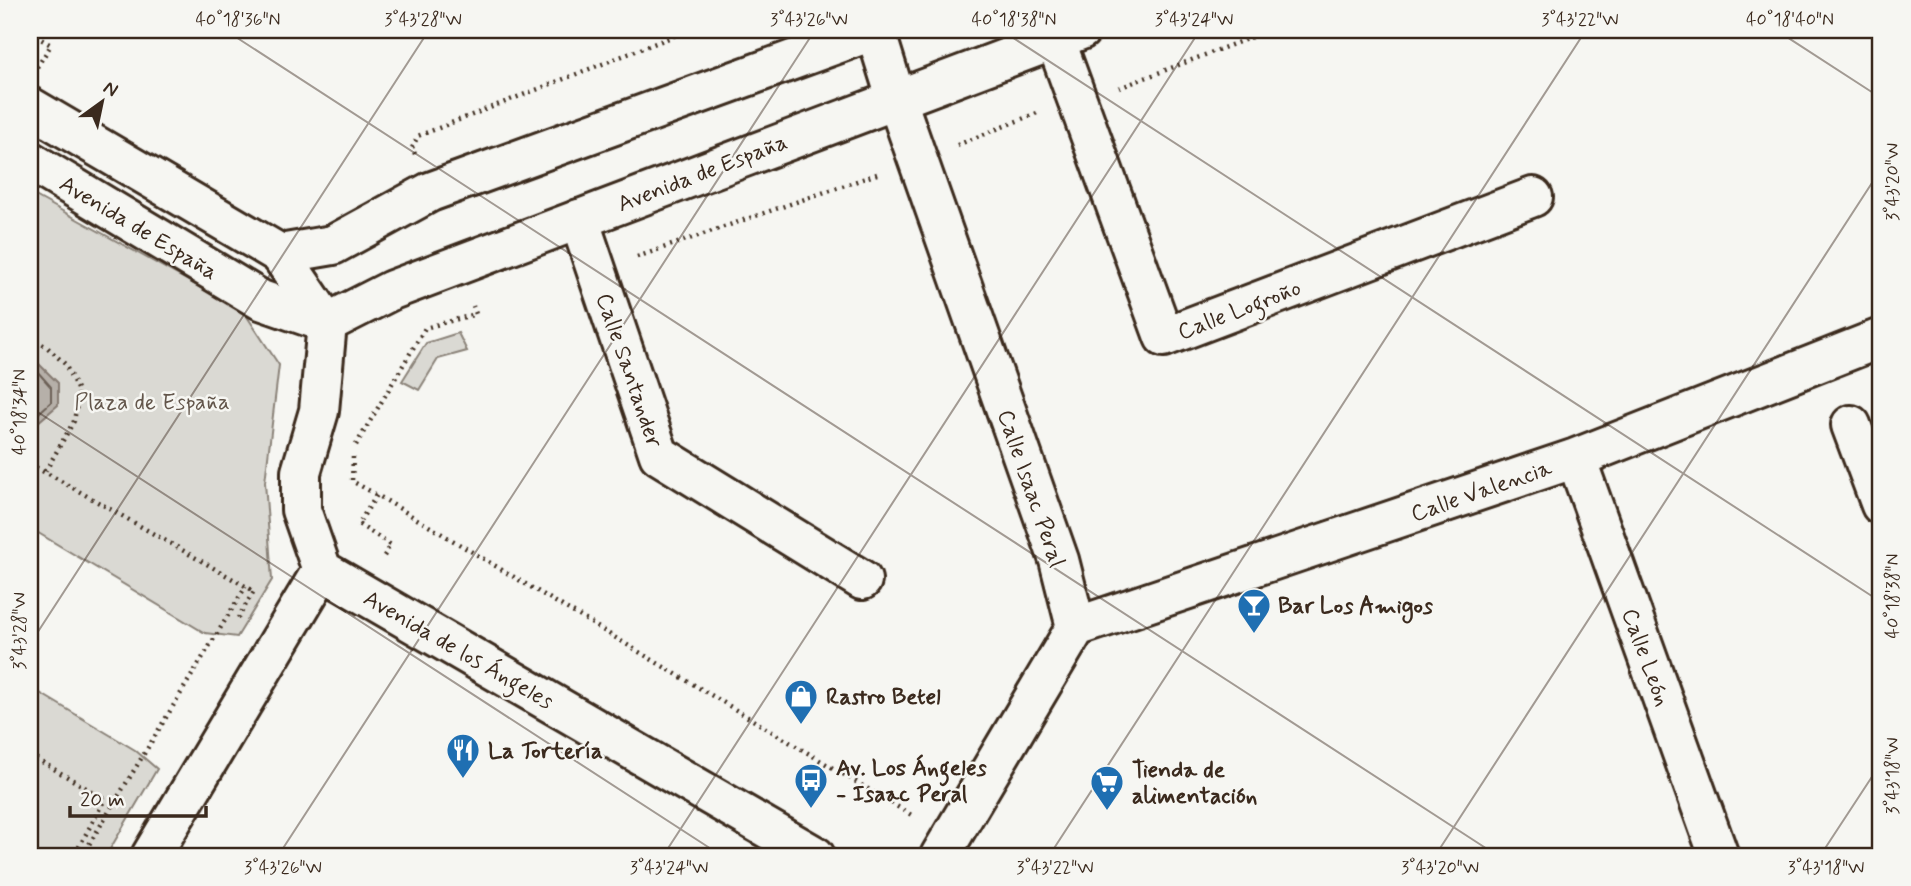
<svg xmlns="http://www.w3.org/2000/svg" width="1911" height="886" font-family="Mynerve,sans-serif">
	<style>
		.green { fill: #dad9d3; stroke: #8a8278; stroke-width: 2 }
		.water { fill: #b6b0a9; stroke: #857a71; stroke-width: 2 }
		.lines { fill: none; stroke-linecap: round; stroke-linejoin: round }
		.shore { stroke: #6c6056; stroke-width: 2 }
		.pedestrian-casing { stroke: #3b2a1e; stroke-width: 44 }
		.minor-casing { stroke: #3b2a1e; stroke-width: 44 }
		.tertiary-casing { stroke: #3b2a1e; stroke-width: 44 }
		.path { stroke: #3b2a1e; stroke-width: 4.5; stroke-dasharray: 2 5; stroke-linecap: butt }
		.pedestrian { stroke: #f6f6f2; stroke-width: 38 }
		.minor { stroke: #f6f6f2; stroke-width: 38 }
		.tertiary { stroke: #f6f6f2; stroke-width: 38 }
		.ticks { fill: none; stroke: #3b2a1e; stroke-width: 2; stroke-opacity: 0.45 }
		.labels { text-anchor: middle; stroke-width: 5; stroke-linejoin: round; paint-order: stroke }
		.street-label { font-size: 23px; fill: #3b2a1e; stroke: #f6f6f2 }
		.park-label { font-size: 23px; fill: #63564b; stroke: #f6f6f2 }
		.poi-label { font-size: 23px; font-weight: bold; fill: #3b2a1e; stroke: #f6f6f2; text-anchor: start }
		.neatline { fill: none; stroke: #3b2a1e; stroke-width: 2.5 }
		.ticks-label { font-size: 18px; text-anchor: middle; fill: #3b2a1e }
	</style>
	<rect width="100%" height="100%" fill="#f6f6f2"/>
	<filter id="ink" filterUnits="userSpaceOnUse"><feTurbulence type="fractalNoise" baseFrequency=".0143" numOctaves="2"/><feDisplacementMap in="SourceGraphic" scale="14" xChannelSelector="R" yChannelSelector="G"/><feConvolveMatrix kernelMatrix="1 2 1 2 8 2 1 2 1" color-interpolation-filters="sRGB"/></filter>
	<g filter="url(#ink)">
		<path class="green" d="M30,193L244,312L279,365L265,482L272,580L237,637L205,633L30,528Z
			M458,333L467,351L438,359L419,390L402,381L426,343Z
			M30,687L135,750L157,769L106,856H30Z"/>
		<path class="water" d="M30,362L38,363L58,383V405L30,429Z"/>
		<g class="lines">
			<path class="shore" d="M30,369L36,370L51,387V402L30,421"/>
			<defs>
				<path id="pedestrian" d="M1055,39L1164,337L1533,197
					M579,219L659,455L862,580"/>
				<path id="minor" d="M875,30L896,98L1059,560L1076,627L940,856
					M280,254L327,323L319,411L301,472V510L322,570L815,856
					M1851,425L1881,505
					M1576,458L1719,856
					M1076,627L1576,458L1881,338
					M151,856L322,570"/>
				<path id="tertiary" d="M30,107L280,254L333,245L430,192L875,30
					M30,161L261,300L327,323L392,290L1081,30"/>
			</defs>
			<use href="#pedestrian" class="pedestrian-casing"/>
			<use href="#minor" class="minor-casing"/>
			<use href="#tertiary" class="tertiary-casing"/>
			<path class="path" d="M37,67L51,45L34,35L37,30
				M1119,88L1270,30
				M957,145L1037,113
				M415,154L412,148L418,136L689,30
				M637,257L877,174
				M30,337L47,347L65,364L79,393L74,421L45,472L254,591L238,618
				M356,445L425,328L476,314L473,306
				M353,457L352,481L377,495
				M30,464L44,472
				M384,556L391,545L358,524L377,495L913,816
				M30,755L105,799L74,856
				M82,856L246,586"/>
			<use href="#pedestrian" class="pedestrian"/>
			<use href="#minor" class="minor"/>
			<use href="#tertiary" class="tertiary"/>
		</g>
	</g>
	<path class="ticks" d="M225,30L1498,856M1001,30L1881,602M1776,30L1881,98M30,51L43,30M30,407L722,856M30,644L429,30M278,856L815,30M663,856L1200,30M1049,856L1586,30M1435,856L1881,169M1820,856L1881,763"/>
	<defs>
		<symbol id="bar-pin" viewBox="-11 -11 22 30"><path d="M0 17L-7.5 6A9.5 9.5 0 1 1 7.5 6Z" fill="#1f6fb2" stroke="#f6f6f2"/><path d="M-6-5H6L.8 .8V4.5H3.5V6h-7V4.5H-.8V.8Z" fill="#fff"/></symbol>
		<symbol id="shop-pin" viewBox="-11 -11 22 30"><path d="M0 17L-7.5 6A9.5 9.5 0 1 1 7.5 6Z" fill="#1f6fb2" stroke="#f6f6f2"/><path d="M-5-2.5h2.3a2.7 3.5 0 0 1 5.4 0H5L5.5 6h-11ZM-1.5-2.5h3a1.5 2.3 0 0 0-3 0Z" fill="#fff"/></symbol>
		<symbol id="restaurant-pin" viewBox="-11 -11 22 30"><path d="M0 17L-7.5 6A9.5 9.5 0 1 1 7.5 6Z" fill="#1f6fb2" stroke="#f6f6f2"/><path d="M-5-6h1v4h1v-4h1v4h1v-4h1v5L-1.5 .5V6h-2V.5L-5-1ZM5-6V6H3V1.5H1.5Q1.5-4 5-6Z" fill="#fff"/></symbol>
		<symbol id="bus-pin" viewBox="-11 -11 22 30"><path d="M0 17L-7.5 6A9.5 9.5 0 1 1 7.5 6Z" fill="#1f6fb2" stroke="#f6f6f2"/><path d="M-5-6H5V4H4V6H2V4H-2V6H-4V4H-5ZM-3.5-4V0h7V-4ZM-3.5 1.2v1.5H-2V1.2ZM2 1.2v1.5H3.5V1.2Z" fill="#fff"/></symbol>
		<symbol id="supermarket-pin" viewBox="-11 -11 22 30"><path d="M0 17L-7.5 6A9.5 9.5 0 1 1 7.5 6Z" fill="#1f6fb2" stroke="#f6f6f2"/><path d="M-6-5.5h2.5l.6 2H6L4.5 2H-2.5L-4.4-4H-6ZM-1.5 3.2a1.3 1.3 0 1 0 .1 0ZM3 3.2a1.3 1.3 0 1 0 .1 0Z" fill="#fff"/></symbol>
	</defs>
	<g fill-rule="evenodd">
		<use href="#bar-pin" x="1235" y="586" width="38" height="52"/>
		<use href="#shop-pin" x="782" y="677" width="38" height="52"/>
		<use href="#restaurant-pin" x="444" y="731" width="38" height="52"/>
		<use href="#bus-pin" x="792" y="761" width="38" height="52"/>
		<use href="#supermarket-pin" x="1088" y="763" width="38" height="52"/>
	</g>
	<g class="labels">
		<g class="street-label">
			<text transform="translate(702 172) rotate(-21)" y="8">Avenida de España</text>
			<text transform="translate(139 227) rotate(31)" y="8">Avenida de España</text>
			<text transform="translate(1239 309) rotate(-21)" y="8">Calle Logroño</text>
			<text transform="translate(630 370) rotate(71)" y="8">Calle Santander</text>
			<text transform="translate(1032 488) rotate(71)" y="8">Calle Isaac Peral</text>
			<text transform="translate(1481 490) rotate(-19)" y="8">Calle Valencia</text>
			<text transform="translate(459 649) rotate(30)" y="8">Avenida de los Ángeles</text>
			<text transform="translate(1647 657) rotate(70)" y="8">Calle León</text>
		</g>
		<g class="park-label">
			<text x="152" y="409">Plaza de España</text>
		</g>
		<g class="poi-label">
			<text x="1278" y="613">Bar Los Amigos</text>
			<text x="826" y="704">Rastro Betel</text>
			<text x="488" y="758">La Tortería</text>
			<text x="836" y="775">Av. Los Ángeles<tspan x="836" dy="26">- Isaac Peral</tspan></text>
			<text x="1132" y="777">Tienda de<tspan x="1132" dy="26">alimentación</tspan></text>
		</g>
	</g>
	<rect width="1911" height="886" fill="none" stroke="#f6f6f2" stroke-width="77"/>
	<g transform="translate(102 102) rotate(33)" stroke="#f6f6f2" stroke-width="5" paint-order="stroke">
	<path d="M0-5L12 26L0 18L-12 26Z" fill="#3b2a1e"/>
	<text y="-10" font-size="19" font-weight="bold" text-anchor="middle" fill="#3b2a1e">N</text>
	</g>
	<path d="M70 806v10h136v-10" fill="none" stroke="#3b2a1e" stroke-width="3.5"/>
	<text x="80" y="806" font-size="21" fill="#3b2a1e" stroke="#f6f6f2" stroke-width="5" paint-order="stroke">20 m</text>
	<rect x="38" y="38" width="1834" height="810" class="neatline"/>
	<g class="ticks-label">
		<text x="238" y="25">40°18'36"N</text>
		<text x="423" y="25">3°43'28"W</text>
		<text x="809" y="25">3°43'26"W</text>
		<text x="1014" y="25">40°18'38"N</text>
		<text x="1194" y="25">3°43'24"W</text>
		<text x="1580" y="25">3°43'22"W</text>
		<text x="1790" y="25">40°18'40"N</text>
		<text transform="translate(1892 182) rotate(-90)" y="6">3°43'20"W</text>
		<text transform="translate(19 412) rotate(-90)" y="6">40°18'34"N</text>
		<text transform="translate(1892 596) rotate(-90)" y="6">40°18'38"N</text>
		<text transform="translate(19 631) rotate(-90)" y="6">3°43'28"W</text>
		<text transform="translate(1892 776) rotate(-90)" y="6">3°43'18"W</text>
		<text x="283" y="873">3°43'26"W</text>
		<text x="669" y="873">3°43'24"W</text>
		<text x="1055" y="873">3°43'22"W</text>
		<text x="1440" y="873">3°43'20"W</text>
		<text x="1826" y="873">3°43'18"W</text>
	</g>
</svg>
